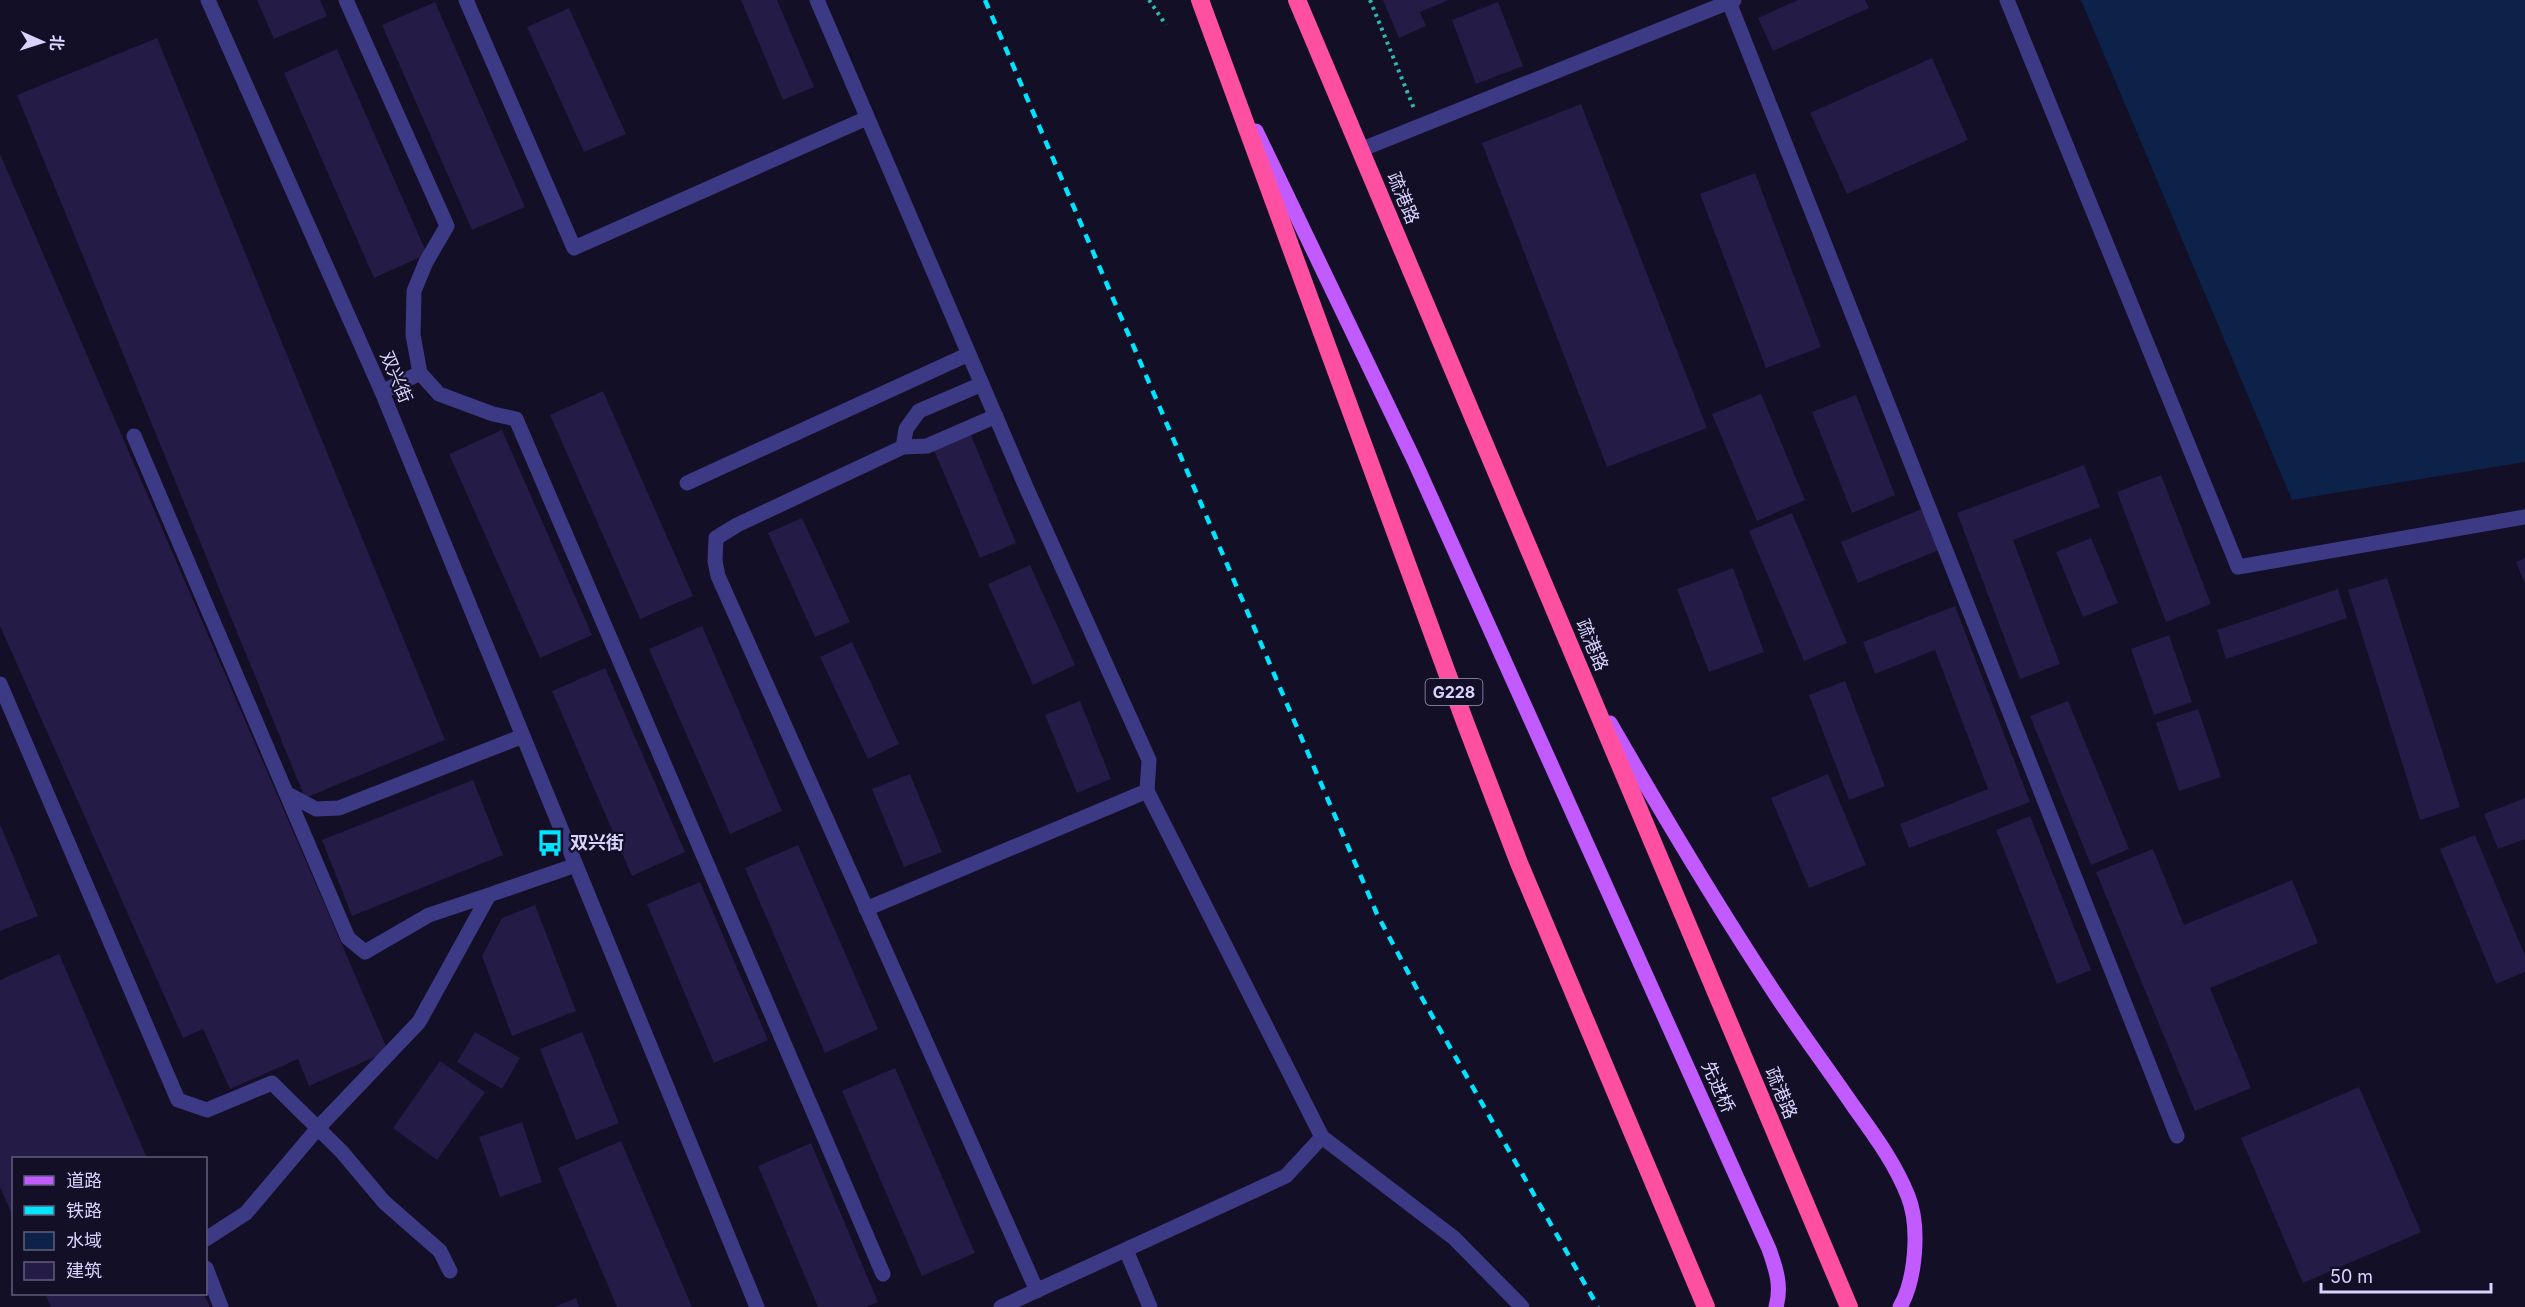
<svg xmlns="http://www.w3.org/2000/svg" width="2525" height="1307" font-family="Inter,'Noto Sans SC',sans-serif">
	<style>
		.water { fill: #0c2248 }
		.building { fill: #241b47 }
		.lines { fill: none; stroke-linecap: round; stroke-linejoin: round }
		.path { stroke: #2fb8b0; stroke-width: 4; stroke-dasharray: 3 4.5; stroke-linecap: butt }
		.minor { stroke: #3d3a85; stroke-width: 15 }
		.major { stroke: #c25bff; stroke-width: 15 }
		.highway { stroke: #ff4fa3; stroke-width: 18 }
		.rail { stroke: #00e5ff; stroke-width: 4.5; stroke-dasharray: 9 8; stroke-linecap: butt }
		.labels { text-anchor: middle; stroke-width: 4.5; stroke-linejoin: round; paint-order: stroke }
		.shield { fill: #130f26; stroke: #9e99be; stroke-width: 1.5 }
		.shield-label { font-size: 16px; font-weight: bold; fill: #d9d4ff }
		.street-label { font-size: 18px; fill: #d9d4ff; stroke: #130f26 }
		.poi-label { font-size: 18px; font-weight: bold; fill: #d9d4ff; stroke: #130f26; text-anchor: start }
	</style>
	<rect width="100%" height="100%" fill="#130f26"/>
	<path class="water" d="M2081,0H2525V462L2292,500Z"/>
	<path class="building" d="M257,0H320L327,16L274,39Z
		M741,0H777L814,87L783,100Z
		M1383,0H1449L1420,12L1426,26L1399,38Z
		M1798,0H1865L1869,8L1773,51L1758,18Z
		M435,2L525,207L472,230L382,25Z
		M1498,2L1523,66L1476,84L1452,20Z
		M569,8L626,134L584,152L527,27Z
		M157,38L445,740L305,798L17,95Z
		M337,49L427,254L374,278L284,73Z
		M1932,58L1968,140L1847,194L1810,113Z
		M1581,104L1707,428L1607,467L1482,143Z
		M0,154L388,1051L309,1086L298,1059L230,1089L203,1029L183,1038L0,626Z
		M1755,173L1821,347L1766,368L1700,194Z
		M603,391L693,596L640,619L550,415Z
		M1761,394L1805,500L1757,521L1712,414Z
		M1856,395L1895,495L1852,513L1812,412Z
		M502,430L592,635L540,658L449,454Z
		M971,435L1016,543L980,558L934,450Z
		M2084,465L2100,507L2013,540L2060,664L2020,679L1957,513Z
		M2161,475L2211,604L2166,622L2117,492Z
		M1922,509L1939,550L1858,583L1841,542Z
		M1792,513L1847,643L1804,661L1749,531Z
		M802,518L850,622L815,637L768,533Z
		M2091,538L2118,603L2083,617L2056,552Z
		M2525,558V584L2516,562Z
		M1030,565L1075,665L1033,685L988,584Z
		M1733,568L1764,652L1709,672L1677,589Z
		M2387,578L2460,807L2420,820L2348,590Z
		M2338,589L2347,618L2226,659L2217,630Z
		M1955,606L2030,802L1909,848L1900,824L1988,789L1935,650L1875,674L1863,642Z
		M702,626L782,811L730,834L649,649Z
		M2169,635L2192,702L2154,715L2131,649Z
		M852,642L899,744L868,759L820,657Z
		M605,668L685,852L632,876L552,691Z
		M1845,681L1885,786L1849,800L1809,695Z
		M1080,701L1111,779L1077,793L1045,715Z
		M2068,701L2129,849L2091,865L2030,716Z
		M2198,709L2221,777L2179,791L2156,723Z
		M910,774L942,852L904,867L872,789Z
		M1828,774L1866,865L1809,888L1771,798Z
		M473,780L503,855L352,916L322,840Z
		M2525,798V839L2498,849L2484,814Z
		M2030,816L2091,970L2057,984L1996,830Z
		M0,824L38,916L0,931Z
		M2475,835L2525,956V972L2496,984L2440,849Z
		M798,845L878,1029L825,1053L745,868Z
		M2153,849L2184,925L2292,880L2318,943L2210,988L2251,1088L2195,1111L2096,872Z
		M700,882L768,1040L714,1063L647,904Z
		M535,905L576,1011L512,1036L482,956L502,918Z
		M59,954L147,1158H14V1219L0,1187V980Z
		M475,1032L520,1058L502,1089L457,1062Z
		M582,1032L619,1123L576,1140L540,1049Z
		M440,1061L485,1092L437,1160L393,1128Z
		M895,1068L975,1253L922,1276L842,1091Z
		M2359,1087L2421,1232L2303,1283L2241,1138Z
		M522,1122L542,1182L500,1197L479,1137Z
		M621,1141L692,1307H617L558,1168Z
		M811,1143L878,1302L866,1307H818L758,1166Z
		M45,1294H204L210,1307H51Z
		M576,1298L579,1307H554Z"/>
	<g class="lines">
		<path class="path" d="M1149,0L1166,25
			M1370,0L1415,111"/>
		<path class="minor" d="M208,0L382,392L757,1307
			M346,0L447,226L426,262L414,291L413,335L420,373L439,394L493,414L516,419L883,1274
			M466,0L574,248L867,118
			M817,0L1026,487L1149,760L1147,791L1322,1137L1454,1238L1522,1307
			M2007,0L2238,567L2525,517
			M1729,2L2177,1136
			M1360,150L1734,0
			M382,392L420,373
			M996,416L927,446L903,447L737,525L716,538L715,561L718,576L1037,1291
			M134,436L348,938L365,952L429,915L489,895
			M903,447L906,429L919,411L982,384
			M687,483L969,354
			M0,684L178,1100L207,1110L272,1083L342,1152L384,1202L440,1251L450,1271
			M286,793L316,809L339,808L523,736
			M866,909L1147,791
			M206,1239L246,1213L318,1128L419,1022L489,895L576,865
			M1126,1250L1150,1307
			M206,1268L221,1307
			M1001,1307L1286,1176L1322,1137"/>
		<path class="major" d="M1256,131L1414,460L1769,1249C1776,1269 1782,1286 1776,1307
			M1610,723C1663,815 1717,906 1776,995C1801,1033 1828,1069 1854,1107C1874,1135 1895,1163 1908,1196C1920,1226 1916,1279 1900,1307"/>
		<path class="highway" d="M1200,0L1465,722L1519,863L1706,1307
			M1297,0L1849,1307"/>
		<path class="rail" d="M985,0L1377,914L1418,991L1598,1307"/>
	</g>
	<defs>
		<symbol id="bus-bare" viewBox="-9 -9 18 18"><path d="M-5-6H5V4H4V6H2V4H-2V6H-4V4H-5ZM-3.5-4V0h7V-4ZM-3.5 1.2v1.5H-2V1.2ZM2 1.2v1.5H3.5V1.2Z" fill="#00e5ff" stroke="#130f26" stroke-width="2.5" paint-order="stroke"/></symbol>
	</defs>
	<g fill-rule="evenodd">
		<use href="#bus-bare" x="531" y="824" width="38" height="38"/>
	</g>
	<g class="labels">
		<rect class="shield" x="1425.5" y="679" width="57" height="26" rx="4.5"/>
		<g class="shield-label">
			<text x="1454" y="698">G228</text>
		</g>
		<g class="street-label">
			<text transform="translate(1403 198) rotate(67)" y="6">疏港路</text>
			<text transform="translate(396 377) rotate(67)" y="6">双兴街</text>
			<text transform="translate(1592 645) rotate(67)" y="6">疏港路</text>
			<text transform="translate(1718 1087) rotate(66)" y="6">先进桥</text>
			<text transform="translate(1781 1093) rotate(67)" y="6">疏港路</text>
		</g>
		<g class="poi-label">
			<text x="570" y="849">双兴街</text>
		</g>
	</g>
	<rect x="12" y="1157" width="195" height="138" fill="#130f26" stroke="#625e7d" stroke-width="1.5"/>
	<rect x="24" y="1176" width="30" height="9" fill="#c25bff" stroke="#625e7d" stroke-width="1.5"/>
	<text x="66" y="1187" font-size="18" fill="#d9d4ff">道路</text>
	<rect x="24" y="1206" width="30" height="9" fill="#00e5ff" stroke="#625e7d" stroke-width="1.5"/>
	<text x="66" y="1217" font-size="18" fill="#d9d4ff">铁路</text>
	<rect x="24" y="1232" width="30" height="18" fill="#0c2248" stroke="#625e7d" stroke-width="1.5"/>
	<text x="66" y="1247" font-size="18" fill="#d9d4ff">水域</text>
	<rect x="24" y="1262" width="30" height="18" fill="#241b47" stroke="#625e7d" stroke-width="1.5"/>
	<text x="66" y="1277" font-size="18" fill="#d9d4ff">建筑</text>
	<g transform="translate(42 42) rotate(93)" stroke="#130f26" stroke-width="4.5" paint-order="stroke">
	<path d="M0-4.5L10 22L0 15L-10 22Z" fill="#d9d4ff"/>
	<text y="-9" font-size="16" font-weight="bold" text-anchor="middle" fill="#d9d4ff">北</text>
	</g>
	<path d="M2321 1283v9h170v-9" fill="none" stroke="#d9d4ff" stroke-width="3"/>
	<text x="2330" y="1283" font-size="18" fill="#d9d4ff" stroke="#130f26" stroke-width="4.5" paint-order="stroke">50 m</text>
</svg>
